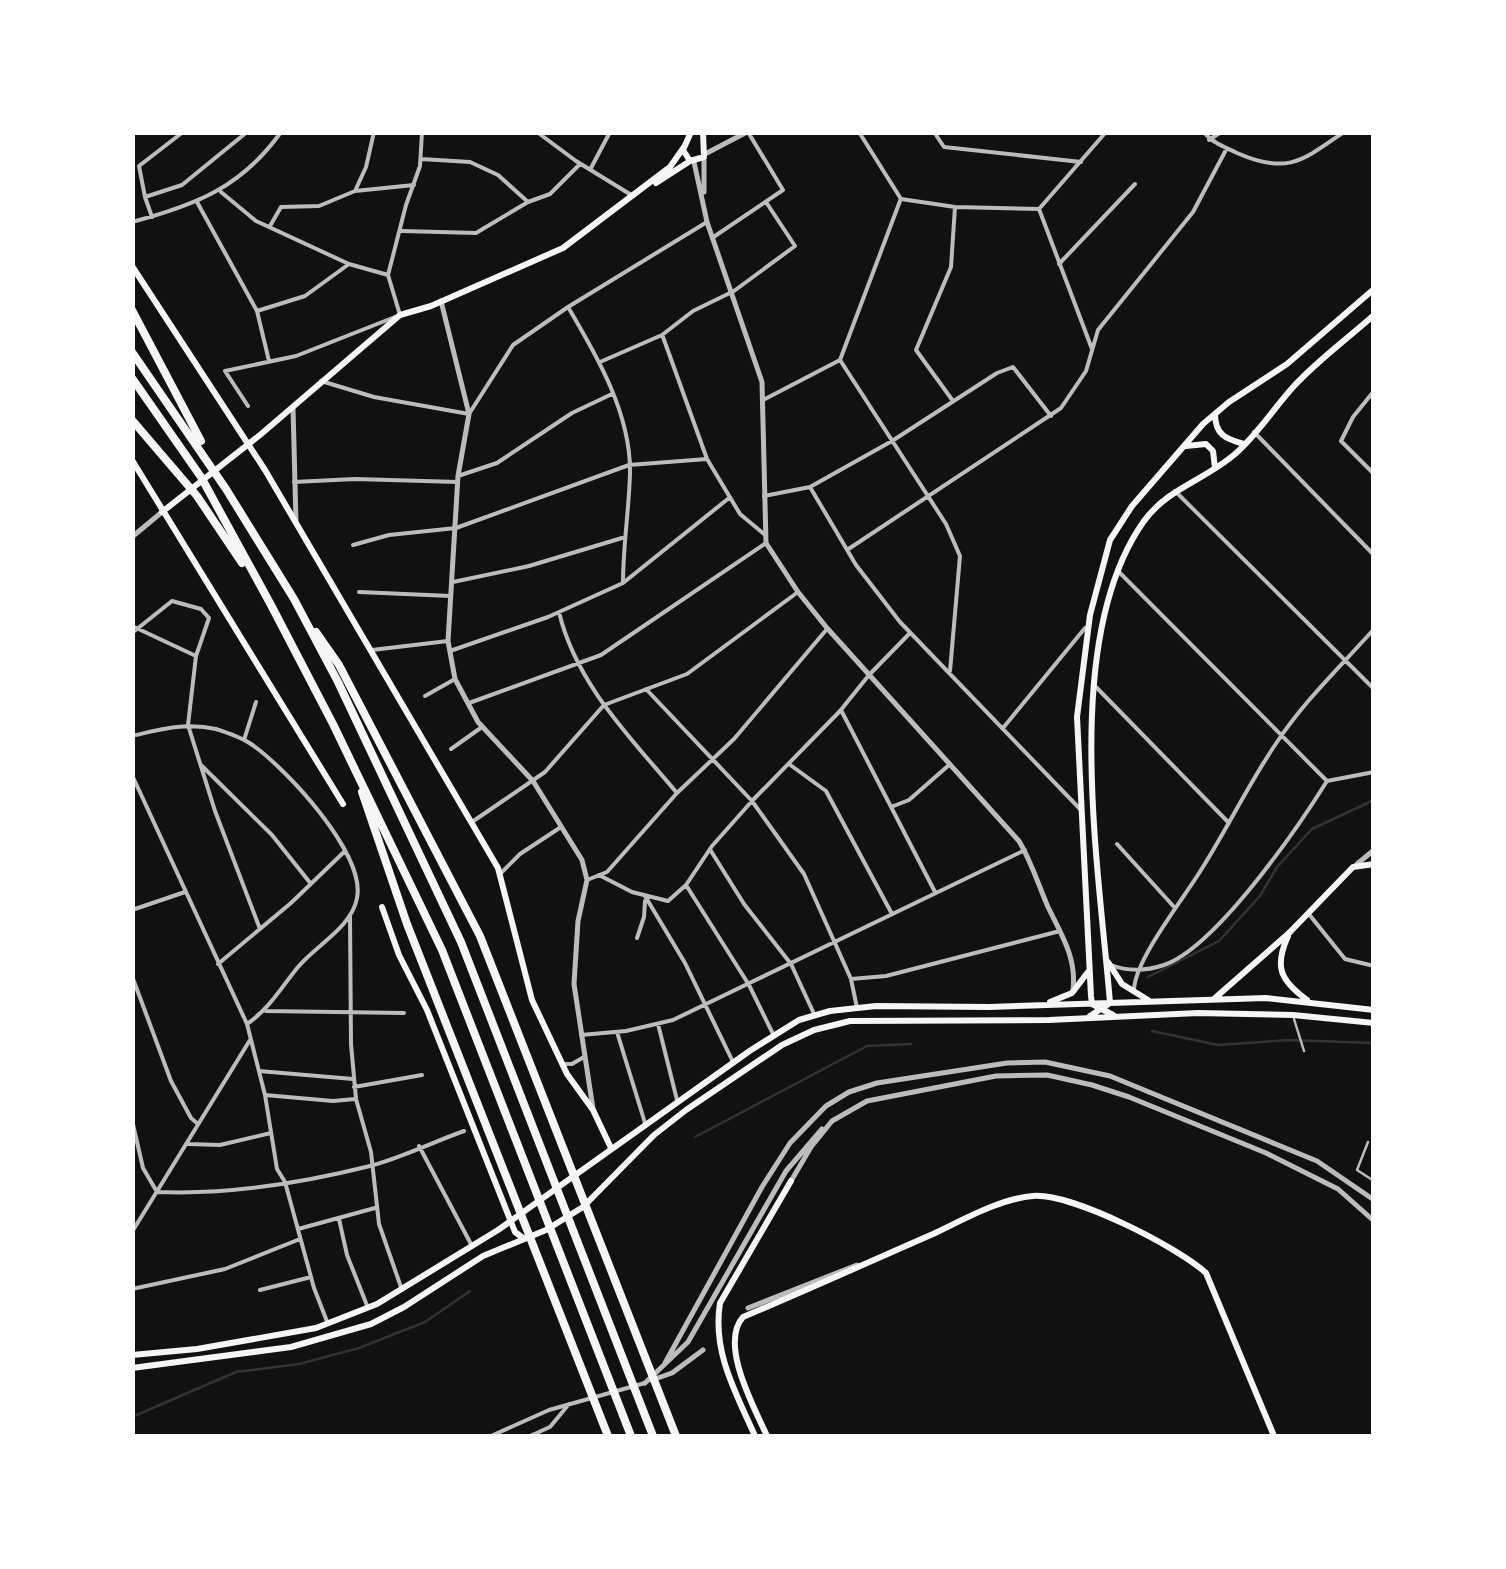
<svg xmlns="http://www.w3.org/2000/svg" width="1506" height="1569" font-family="'Asap Condensed',sans-serif">
	<style>
		.lines { fill: none; stroke-linecap: round; stroke-linejoin: round }
		.stream { stroke: #333; stroke-width: 2.5 }
		.service { stroke: #bcbcbc; stroke-width: 2.5 }
		.minor { stroke: #bcbcbc; stroke-width: 4 }
		.tertiary { stroke: #bcbcbc; stroke-width: 5 }
		.secondary { stroke: #f5f5f5; stroke-width: 6 }
		.primary { stroke: #f5f5f5; stroke-width: 6 }
		.trunk { stroke: #f5f5f5; stroke-width: 8 }
	</style>
	<rect width="100%" height="100%" fill="#111"/>
	<g class="lines">
		<path class="stream" d="M1148,977L1219,941L1260,896L1277,867L1312,829L1374,800
			M1152,1031L1218,1045L1289,1040L1374,1043
			M695,1137L867,1046L911,1044
			M132,1417L236,1372L299,1364L359,1348L425,1322L470,1291"/>
		<path class="service" d="M1294,1019L1304,1051
			M1368,1142L1357,1170L1374,1181"/>
		<path class="minor" d="M537,132L576,161L633,196
			M859,132L901,199
			M934,132L944,147L1081,162
			M1204,132C1212,143 1225,147 1237,153C1287,175 1302,161 1344,132
			M1209,140L1221,132
			M421,159L470,162L498,175L528,202
			M591,168L610,132
			M355,191L366,167L374,132
			M221,192L256,221L349,264L388,275
			M145,197L139,166L183,132
			M901,199L955,207L1039,209L1106,132
			M197,202L257,311L269,361
			M1039,209L1092,349
			M152,217L145,197L182,185L247,132
			M132,222C196,205 242,187 281,132
			M270,226L281,207L319,206L355,191L414,185
			M402,231L476,233L528,202L550,194L580,164
			M712,238L783,190L748,132
			M1059,264L1135,184
			M568,307C597,356 631,414 630,473C629,510 623,546 623,583
			M257,311L305,296L349,264
			M663,337L707,459L740,514L764,534
			M840,360L946,524L960,556L950,671
			M840,360L900,201
			M600,362L662,335L693,311L734,291L795,246L766,202
			M321,381L374,397L469,414L513,345L568,307L707,222
			M1374,391L1353,417L1341,441L1374,474
			M765,399L840,360
			M953,401L916,350L951,267L955,207
			M248,406L225,371L296,356L400,315L388,275L406,205L420,166L422,132
			M1254,432L1374,555
			M458,476L497,463L572,413L612,394
			M294,482L355,479L458,482
			M810,487L856,565L900,622L1080,809
			M1175,491L1374,689
			M764,496L810,487L892,441L997,373L1013,367L1051,416
			M353,545L389,535L456,528L629,465L707,459
			M847,550L1061,408L1086,371L1098,330L1193,212L1227,148
			M1119,572L1327,781
			M453,582L529,566L622,538
			M359,592L451,596
			M559,612C576,684 631,738 677,793
			M132,626L196,656
			M132,633L172,601L201,609L209,618L196,656L188,725L215,811L260,929
			M372,650L448,641
			M450,651L548,617L623,583L729,498
			M1096,687L1229,823
			M646,689L752,801L804,874L851,979L857,1008
			M425,696L455,679
			M469,703L601,655L766,543
			M841,710L935,892
			M1003,728L1085,628
			M132,736C160,729 187,722 216,729C228,733 241,737 251,744C286,768 366,854 357,898C352,927 315,946 298,967C280,989 270,1008 247,1024
			M244,740L256,702
			M451,749L482,727
			M789,764L826,791L892,914
			M202,766L272,835L311,884
			M132,775L247,1024L265,1095L277,1169L285,1182L314,1288L328,1324
			M891,807L909,800L949,765
			M472,822L545,772L604,705L687,674L798,592
			M1117,844L1175,908
			M711,851L744,904L791,964L815,1016
			M502,872L520,854L561,827
			M599,875L632,892L668,901L686,885L712,846L752,801L840,711L869,675L910,633
			M587,880L607,872L677,793L734,739L827,629
			M686,885L749,985L774,1036
			M645,896L685,963L733,1062
			M132,910L185,892
			M1308,913L1345,959L1374,966
			M350,916L351,1044L356,1099L371,1152L379,1224L402,1290
			M637,938L644,917L645,901
			M218,964L291,903L345,851
			M1111,965C1129,972 1146,971 1164,965C1216,947 1297,829 1327,781L1374,772
			M132,976L171,1081L191,1118L198,1124
			M851,979L886,976L1060,931
			M1134,989C1136,958 1184,898 1201,870C1227,829 1248,785 1275,745C1303,702 1340,667 1374,629
			M266,1011L404,1013
			M658,1024L677,1100
			M617,1032L645,1123
			M581,1035L626,1031L673,1020L1025,850
			M562,1064H572L584,1057
			M259,1071L353,1079
			M354,1087L422,1075
			M265,1095L333,1101L355,1099
			M132,1120L143,1168L157,1192C226,1195 302,1183 370,1166C401,1158 433,1142 464,1131
			M188,1144L220,1145L271,1133
			M419,1146L472,1246
			M339,1219L347,1255L368,1308
			M298,1229L375,1208
			M132,1232L250,1040
			M132,1289L225,1269L300,1239
			M260,1290L311,1277
			M491,1436L549,1410L645,1383
			M530,1436L550,1427L569,1404"/>
		<path class="tertiary" d="M705,154L747,132
			M704,157V192
			M694,162L707,222L762,382L766,543L798,592L827,628L1019,841C1032,863 1038,884 1048,907C1061,934 1077,958 1073,990
			M441,301L469,414L458,476L448,641L455,679L478,722L533,781L582,860L587,880L578,921L574,984L593,1109
			M293,408L296,522
			M132,537L162,512
			M1357,864L1374,850
			M791,1181L811,1147L832,1121L867,1101L996,1076L1047,1075L1092,1085L1129,1097L1266,1153L1338,1189L1374,1221
			M748,1308L857,1265
			M665,1363L762,1187L790,1143L826,1106L849,1092L877,1083L1007,1063L1045,1062L1110,1076L1317,1161L1374,1200
			M652,1380L672,1373L703,1350
			M645,1383L688,1342L786,1171L822,1129"/>
		<path class="secondary" d="M690,161L683,150L691,132
			M656,183L690,161L704,157L703,132
			M132,266L265,470L498,868L532,1000L567,1074L593,1110L611,1148
			M132,460L343,804
			M162,512L260,435L400,315L431,306L563,248L670,167L684,147
			M382,907L399,955L427,1010L515,1232L523,1238
			M1289,933L1353,867L1374,864
			M755,1436C736,1393 712,1352 720,1303L791,1181
			M767,1436C754,1407 719,1344 743,1317C807,1290 869,1262 933,1234C963,1220 999,1199 1033,1196C1072,1193 1178,1247 1206,1273L1274,1436"/>
		<path class="primary" d="M1215,414C1215,435 1226,439 1244,444
			M1186,446L1206,444L1213,451L1215,468
			M1288,936C1274,967 1280,980 1307,1000
			M1108,962L1122,984L1148,1000
			M1215,998L1289,933
			M1050,1002L1072,993L1088,972
			M1113,1015L1092,1004L1091,996L1077,717L1090,615L1110,540L1132,506L1203,424L1229,402L1287,364L1374,289
			M1090,1016L1110,1003C1099,866 1060,639 1144,521C1168,488 1205,480 1235,454C1257,435 1274,408 1294,386C1318,360 1347,339 1374,315
			M132,1355L197,1349L316,1328L377,1304L498,1230L751,1050L799,1020L830,1011L876,1006L989,1007L1266,998L1374,1010
			M132,1368L291,1347L371,1324L404,1307L483,1256L546,1230L583,1207L654,1135L686,1110L782,1045L814,1030L850,1021L1049,1020L1198,1013L1293,1015L1374,1023"/>
		<path class="trunk" d="M132,310L201,441
			M132,352L226,489L294,599L338,682L461,942L653,1436
			M132,378L201,477L271,605L333,724L442,950L631,1436
			M132,420L197,496L242,563
			M316,632L339,665L480,936L676,1436
			M362,792L407,924L608,1436"/>
	</g>
	<rect width="1506" height="1569" fill="none" stroke="#ffffff" stroke-width="270"/>
</svg>
